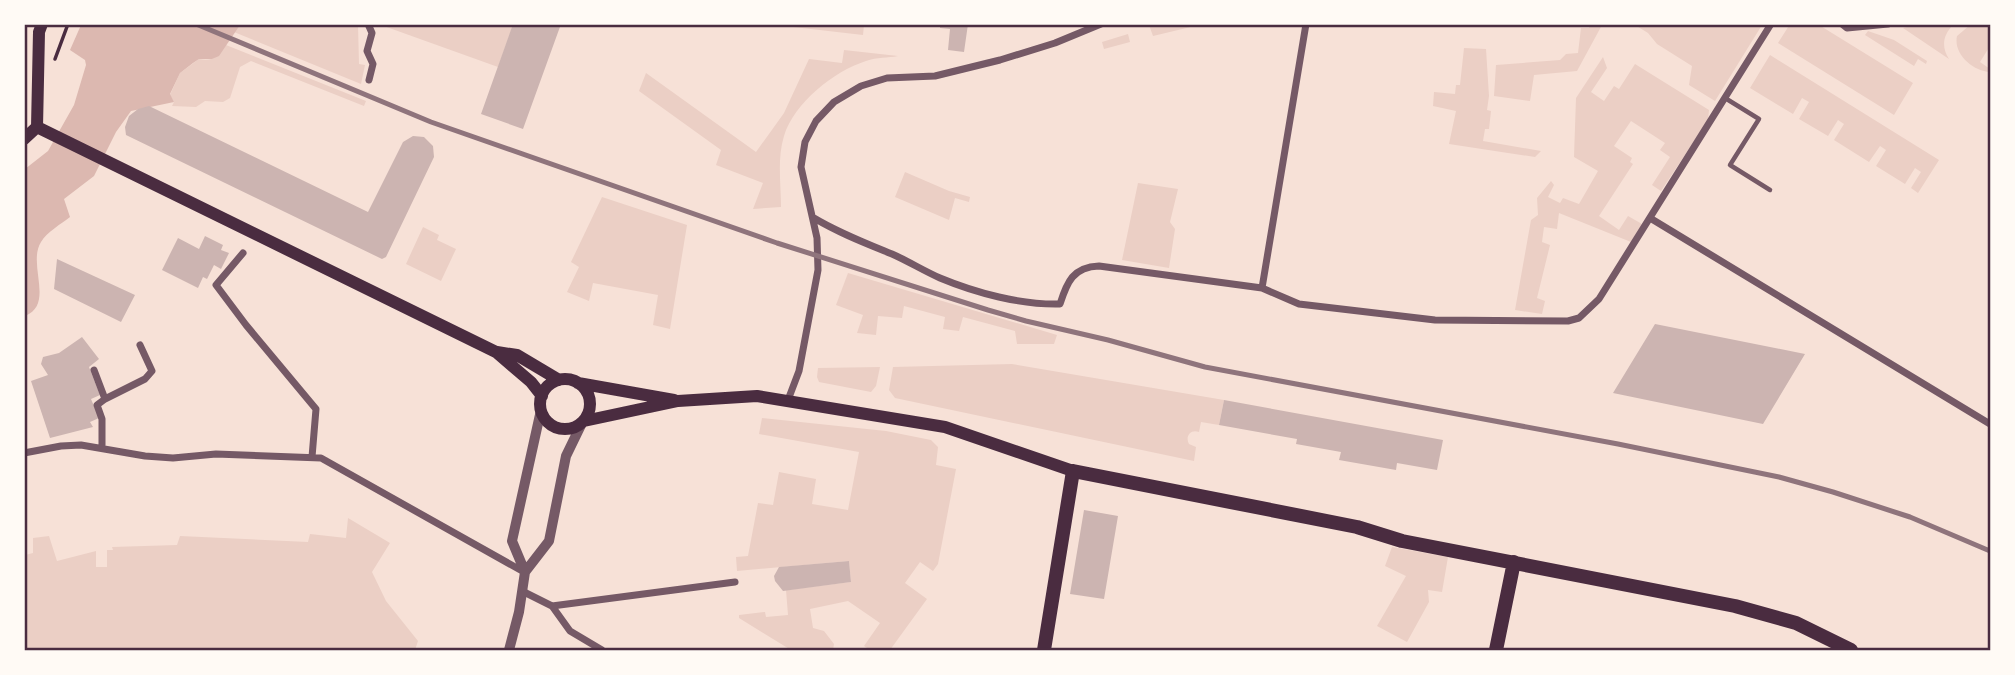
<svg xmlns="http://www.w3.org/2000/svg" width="2015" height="675" font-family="'Fira Sans Condensed',sans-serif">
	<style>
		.green { fill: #ebcfc5 }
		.water { fill: #dcb8b0 }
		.building { fill: #ccb4b1 }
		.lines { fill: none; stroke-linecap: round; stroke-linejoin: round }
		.path { stroke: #4a2c40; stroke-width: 3.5 }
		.service { stroke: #755966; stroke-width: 4.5 }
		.minor { stroke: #755966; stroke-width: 7 }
		.tertiary { stroke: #755966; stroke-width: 10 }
		.secondary { stroke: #4a2c40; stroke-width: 12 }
		.primary { stroke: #4a2c40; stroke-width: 14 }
		.rail { stroke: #8f747c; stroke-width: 5 }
		.neatline { fill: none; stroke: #4a2c40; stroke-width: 2.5 }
	</style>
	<rect width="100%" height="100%" fill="#f7e1d7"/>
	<path class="green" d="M1790,24L1819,25L1913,83L1894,115L1778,43Z
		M1918,24L1953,25C1943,35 1941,47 1949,59L1903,28Z
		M240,25H358L359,64L365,65L361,84L234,32Z
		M381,25H513L498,67Z
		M776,25L864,24V25L863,35Z
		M1149,25V24L1199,25L1153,36Z
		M1590,25H1602L1577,71L1534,75L1530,101L1494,96L1496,65L1560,60L1566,54L1578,53L1581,28H1589Z
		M1635,25H1762L1715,101L1689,85L1692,66L1657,44L1648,33Z
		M1970,25H1990V46L1980,62L1990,69V72C1973,71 1953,54 1957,36Z
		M1868,31L1894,40L1927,61L1926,64L1918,59L1914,66L1865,35Z
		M1128,34L1130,42L1104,49L1102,42Z
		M226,45L366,101L364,106L251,61L240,67L230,98L223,102L205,101L196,107L172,106L174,102L170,95L180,73L199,59C213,62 219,56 226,45Z
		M1464,48L1486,49L1489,96L1487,110L1491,111L1489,129H1485L1483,141L1541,151L1535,157L1449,144L1456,111L1433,106L1434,92L1455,94L1456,85H1460Z
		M844,50L898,56C888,58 877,57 866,61C834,71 794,103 784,136C777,158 781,185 781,207L753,209L763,183L716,165L721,150L639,91L646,73L756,152L784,113L809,59L842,63Z
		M1770,55L1939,160L1918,193L1911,188L1921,172L1915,168L1905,184L1876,166L1886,150L1880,146L1869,162L1834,140L1844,124L1838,120L1828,136L1799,119L1809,102L1802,98L1793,114L1750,88Z
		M1603,57L1607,68L1591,92L1604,101L1614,86L1619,89L1635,64L1709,110L1708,120L1661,191L1652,185L1670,157L1660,150L1665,143L1631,121L1614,146L1632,158L1630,162L1633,164L1599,216L1619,230L1628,216L1642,224L1631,242L1559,213L1557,229L1544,227L1542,242L1550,245L1537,298L1545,301L1542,314L1515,310L1531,220L1538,215L1537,198L1551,181L1554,185L1548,197L1560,203L1563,198L1579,204L1598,171L1574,157L1576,98Z
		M905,172L949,191L970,197L969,202L955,198L949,220L895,197Z
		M1138,183L1178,189L1170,222L1175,229L1169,268L1122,260Z
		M602,197L687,225L670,329L653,325L658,295L593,283L589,301L567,292L579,267L571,262Z
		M423,227L439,235L437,240L456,249L441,281L406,264Z
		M848,273L1057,335L1054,344H1017L1015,331L963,317L959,331L943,329L945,317L904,306L902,318L878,316L876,335L857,333L863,315L836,305Z
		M1012,364L1224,400L1219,425L1201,422L1199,432C1190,429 1185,437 1189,444L1196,447L1194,461L895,398L889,390L893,367Z
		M880,367L876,386L871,392L819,382L817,377L818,368Z
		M762,418L886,431L931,440L938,447L936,465L956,469L938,564L933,571L920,562L905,583L927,599L890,650H870L864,646L880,623L848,601L810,609L813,628L824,631L834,644L833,650H791L739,618V615L765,612L766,617L788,615L786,590L851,582L849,561L737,571L736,557L748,556L758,503L773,505L779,472L816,479L812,504L848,510L859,452L759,434Z
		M348,518L390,543L372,572L386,601L418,641L415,650H25V555L33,553V538L49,536L57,561L96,551V567H107V550H113L112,547L177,545L180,536L308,542L310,534L346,538Z
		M1392,547L1448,557L1442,592L1428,590L1429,602L1407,642L1377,626L1406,576L1385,566Z"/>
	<path class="water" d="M81,25H240L219,56L212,59H199L193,63L180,73L170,94L174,102L131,111L116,132L94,176L64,199L70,217C61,224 47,232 41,242C27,264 55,304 25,316V169L48,151L74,105L86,65L85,60L70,50Z"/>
	<path class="building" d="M513,24H561L523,129L481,114Z
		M940,24H968L964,52L948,50L950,29L940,28Z
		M149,106L368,212L403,142L413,136L424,137L433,146L434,157L386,257L382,259L126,135L125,127L129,116L138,109Z
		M205,236L223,245L221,250L229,253L221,269L214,265L207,279L203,277L198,288L162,270L178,238L199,249Z
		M57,259L135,295L121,322L54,289Z
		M1655,324L1805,354L1763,424L1613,393Z
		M82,337L99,359L89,367L100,395L91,399L99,418L90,422L93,427L50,438L31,381L48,375L41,364L43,357L59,353Z
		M1224,400L1443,440L1437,470L1397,463L1396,470L1339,460L1341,452L1296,444L1297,439L1219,425Z
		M1084,510L1118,516L1104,599L1070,594Z
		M849,561L851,582L783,591L775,581L774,576L779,567Z"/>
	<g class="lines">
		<path class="path" d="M55,59L68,24"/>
		<path class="service" d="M1725,98L1759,119L1730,165L1770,190"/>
		<path class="minor" d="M368,24L372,33L367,51L373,64L369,80
			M1842,24L1847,28L1888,24
			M814,218C839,233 865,243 892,254C908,261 924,271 940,278C976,293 1021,305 1060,304C1067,282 1073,267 1099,266L1262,288L1299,304L1435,320L1568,321L1579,318L1599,299L1771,24
			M1650,218L1990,424
			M243,253L216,285L246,325L316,409L312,457
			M1262,288L1306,24
			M94,370L105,399L97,405L102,419V447
			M105,399L145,379L152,371L140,345
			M788,400L799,371L818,270L817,238L801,167L805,142L816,121L834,102L861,86L887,78L935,76L1000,60L1055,43L1101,24
			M24,453L61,446L81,445L145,456L173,458L216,454L321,458L524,572
			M522,591L552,606L570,631L602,650
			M552,606L735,582"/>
		<path class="tertiary" d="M525,572L512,541L541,410
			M509,650L519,612L525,572L549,541L566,456L582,423"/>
		<path class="secondary" d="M37,127L496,352L531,382L542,396
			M37,127L39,32L42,24
			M24,139L37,127
			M497,352L517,355L559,380
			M540 404a25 25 0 1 1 50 0a25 25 0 1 1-50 0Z
			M578,383L674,400
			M584,421L678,401L757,396L945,427L1073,471"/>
		<path class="primary" d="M1044,650L1073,471L1357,527L1402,541L1735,606L1796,623L1851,650
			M1496,650L1514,562"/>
		<path class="rail" d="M196,24L431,122L777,243L988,310L1026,321L1108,340L1205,367L1618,444L1779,477L1833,492L1910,517L1990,551"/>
	</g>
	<rect width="2015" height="675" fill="none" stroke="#fffaf5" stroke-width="52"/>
	<rect x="26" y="26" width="1963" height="623" class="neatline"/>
</svg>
